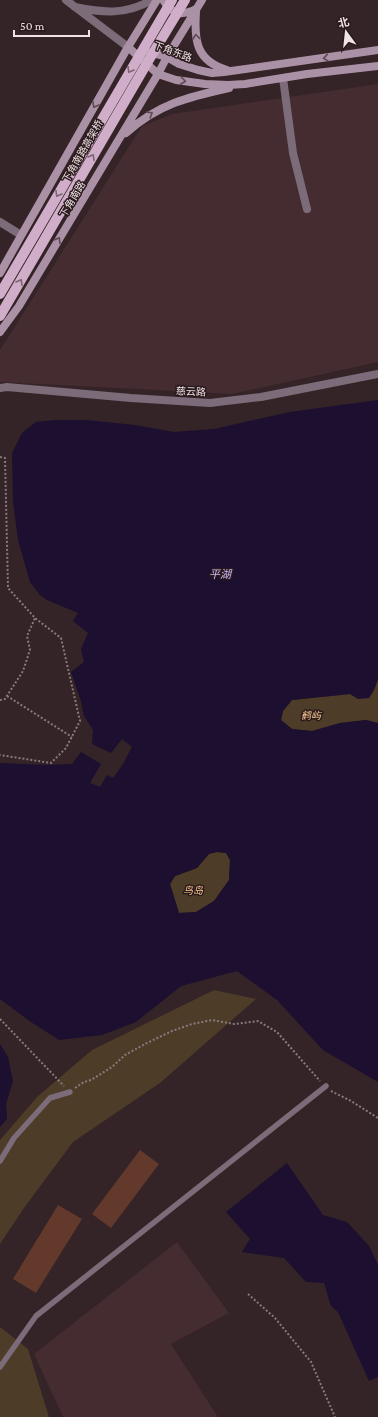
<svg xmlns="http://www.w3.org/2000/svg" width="378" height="1417" font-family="'Crimson Pro','Noto Sans SC',serif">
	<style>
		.built { fill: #442c31 }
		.green { fill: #4c3c28 }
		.water { fill: #1c0f2f; fill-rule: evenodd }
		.building { fill: #62392b }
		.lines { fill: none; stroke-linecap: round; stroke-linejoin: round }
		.path { stroke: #897a7d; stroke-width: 2; stroke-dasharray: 2 2; stroke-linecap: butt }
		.service { stroke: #7c6b78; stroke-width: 5.5 }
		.minor { stroke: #7c6b78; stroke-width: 8 }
		.tertiary { stroke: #7c6b78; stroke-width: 8 }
		.secondary { stroke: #ab91a6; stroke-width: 8 }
		.primary-bridge { stroke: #d0aec9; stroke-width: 10 }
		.oneway { stroke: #5e4a54 }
		.oneway2 { stroke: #7d6473 }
		.labels { text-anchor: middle; stroke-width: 3; stroke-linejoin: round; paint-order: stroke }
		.street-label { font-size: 10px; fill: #f0e4e6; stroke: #2a1a1d }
		.park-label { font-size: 10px; font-style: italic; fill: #f9c98e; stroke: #2a1a1d }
		.water-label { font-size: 11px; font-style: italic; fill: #ceb8f9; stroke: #2a1a1d }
	</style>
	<rect width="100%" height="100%" fill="#342327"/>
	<path class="built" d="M378,84V362L232,394L0,382V350L142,126L172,114Z
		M177,1242L229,1313L171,1344L218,1417H63L34,1354Z"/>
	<path class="green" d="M378,679V723L366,720L340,723L312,731L292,729L281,720L283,711L292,700L350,694L358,698L374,690Z
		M217,852L226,853L230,860L229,880L214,901L196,912L179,913L170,884L175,876L197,868L209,854Z
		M214,990L256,999L160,1083L73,1142L24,1208L0,1244V1140L37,1097L92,1050Z
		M0,1327L28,1349L49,1417H0Z"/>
	<path class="water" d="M378,400V679L374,690L369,698L358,699L350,694L292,700L283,711L281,720L292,729L312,731L340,723L366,720L378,723V1082L323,1050L277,1000L237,971L181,986L136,1022L102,1035L59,1040L31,1022L0,999V763L46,765L72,764L81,752L101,764L90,783L100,787L107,775L113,778L123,764L132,747L122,739L111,753L92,744L93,730L84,716L81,701L71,672L84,662L81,649L88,633L73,621L78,613L47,600L40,595L30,582L18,540L13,501L12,453L22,433L36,422L56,420H87L135,425L174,432L214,429L290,412ZM217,852L226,853L230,860L229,880L214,901L196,912L179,913L170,884L175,876L197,868L209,854Z
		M0,1044L8,1057L13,1081L6,1104L7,1119L0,1127Z
		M287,1163L323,1215L347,1222L369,1246L378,1265V1377L369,1381L338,1312L331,1306L324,1283L306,1282L284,1258L242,1252L250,1239L226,1212Z"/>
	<path class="building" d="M140,1150L159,1164L111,1228L92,1214Z
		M58,1205L82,1219L36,1293L13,1279Z"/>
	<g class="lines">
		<path class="path" d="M0,457L5,458L8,588L35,618L61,638L80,721L66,748L51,763L0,755
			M7,696L72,737
			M0,700L5,699L23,671L30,650L27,636L35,618
			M0,1019L64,1086
			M75,1088L84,1082L91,1080L112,1067L125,1055L147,1043L172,1031L192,1024L212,1020L234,1024L258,1021L277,1032L320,1081
			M331,1091L351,1101L378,1118
			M248,1294L275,1318L311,1362L335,1417"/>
		<path class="service" d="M0,1161L14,1138L50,1098L70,1092
			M0,1367L36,1316L326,1086"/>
		<path class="minor" d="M283,78L293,153L307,209
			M0,222L21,235"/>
		<path class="tertiary" d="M66,0L128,47
			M75,7C104,13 125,15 152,0
			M0,388L7,387L131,398L210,403L261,397L378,374"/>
		<path class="secondary" d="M163,0C172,15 182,16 196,9
			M196,12C194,40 196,61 227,70
			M128,47L158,74L176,80L205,84L228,85L245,84L307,74L378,66
			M148,52L167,57L179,64L198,70L212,73L224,72L378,50
			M126,133C158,104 188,97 229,88
			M0,273L128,47L157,0
			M0,332L19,306L158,74L167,57L202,0"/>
		<path class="primary-bridge" d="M0,294L172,0
			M0,316L150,58L185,0"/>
	</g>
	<defs><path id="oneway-chevron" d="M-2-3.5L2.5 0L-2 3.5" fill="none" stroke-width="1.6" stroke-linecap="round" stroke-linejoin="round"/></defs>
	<g class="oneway">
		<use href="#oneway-chevron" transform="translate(196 37) rotate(-97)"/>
		<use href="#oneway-chevron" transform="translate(326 58) rotate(171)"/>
		<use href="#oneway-chevron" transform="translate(183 81) rotate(7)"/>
		<use href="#oneway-chevron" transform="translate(95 105) rotate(119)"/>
		<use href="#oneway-chevron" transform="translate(150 114) rotate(-32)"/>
		<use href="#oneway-chevron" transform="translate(58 240) rotate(-59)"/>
	</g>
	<g class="oneway2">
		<use href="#oneway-chevron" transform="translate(130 70) rotate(120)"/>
		<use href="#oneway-chevron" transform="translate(92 157) rotate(-60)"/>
		<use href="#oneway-chevron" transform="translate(58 194) rotate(120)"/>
		<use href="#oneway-chevron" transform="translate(20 282) rotate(-60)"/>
	</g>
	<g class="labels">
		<g class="street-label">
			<text transform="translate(173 51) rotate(20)" y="4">下角东路</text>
			<text transform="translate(82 151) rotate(-60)" y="4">下角南路高架桥</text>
			<text transform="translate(72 199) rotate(-59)" y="4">下角南路</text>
			<text transform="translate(191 391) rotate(3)" y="4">慈云路</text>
		</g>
		<g class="park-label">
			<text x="311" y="719">鹤屿</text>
			<text x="193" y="894">鸟岛</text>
		</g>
		<g class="water-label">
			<text x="220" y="578">平湖</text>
		</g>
	</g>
	<g transform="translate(346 32) rotate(345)" stroke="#2a1a1d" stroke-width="3" paint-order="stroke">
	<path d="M0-3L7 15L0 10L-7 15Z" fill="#f0e4e6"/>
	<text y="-6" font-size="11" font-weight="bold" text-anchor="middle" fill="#f0e4e6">北</text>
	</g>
	<path d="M14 30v6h75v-6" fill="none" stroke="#f0e4e6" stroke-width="2"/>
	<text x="20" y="30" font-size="12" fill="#f0e4e6" stroke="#2a1a1d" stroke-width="3" paint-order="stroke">50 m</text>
</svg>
